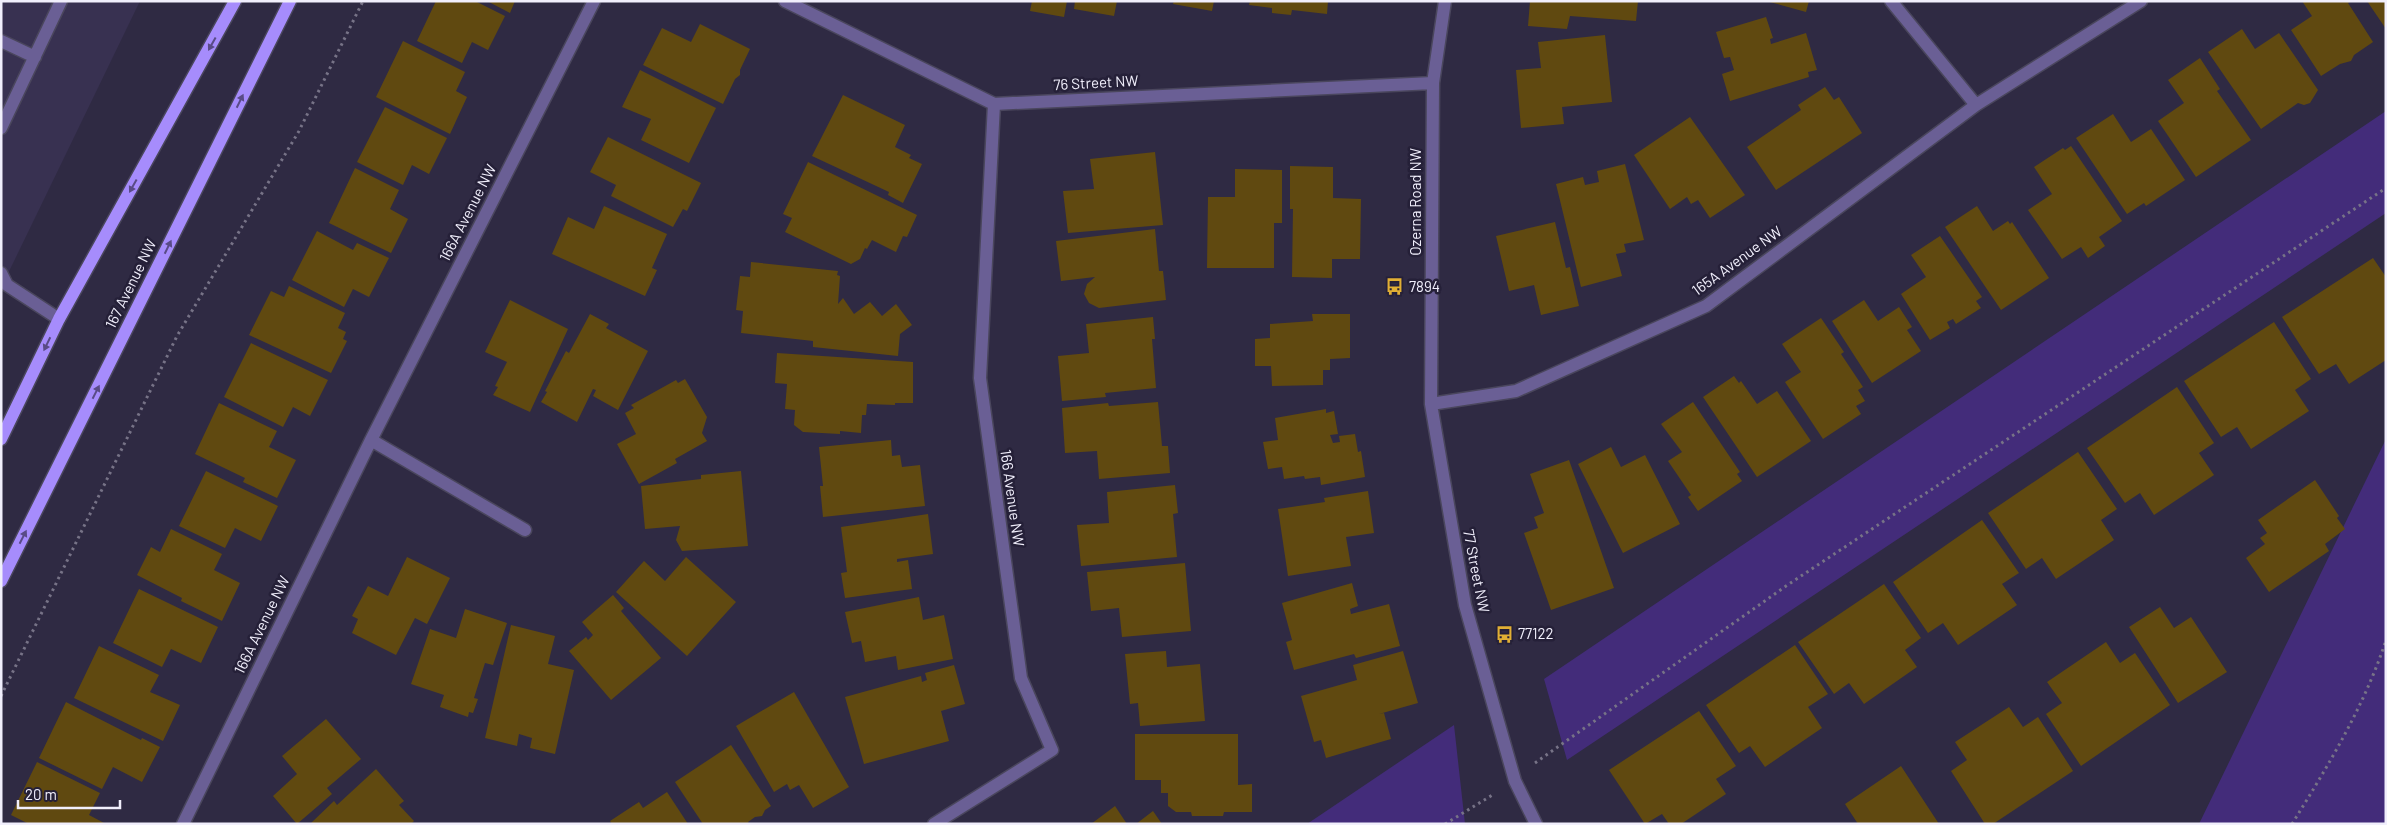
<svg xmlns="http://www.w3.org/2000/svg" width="2387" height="825" font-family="Barlow,sans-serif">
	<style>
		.built { fill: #383151 }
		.green { fill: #432c7a }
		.building { fill: #604910 }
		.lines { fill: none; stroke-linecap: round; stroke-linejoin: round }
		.minor-casing { stroke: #4a465d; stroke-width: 15 }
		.major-casing { stroke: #4a465d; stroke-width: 15 }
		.path { stroke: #777387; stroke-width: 3; stroke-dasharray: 2.5 4; stroke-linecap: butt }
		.minor { stroke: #6a5f95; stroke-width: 12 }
		.major { stroke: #a68cfc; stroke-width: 12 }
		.oneway { fill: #594b86 }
		.labels { text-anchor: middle; stroke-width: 5; stroke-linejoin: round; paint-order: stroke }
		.street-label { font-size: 15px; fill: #f1effc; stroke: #252038 }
		.poi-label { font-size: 15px; fill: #f1effc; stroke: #252038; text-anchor: start }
	</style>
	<rect width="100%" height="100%" fill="#2f2a43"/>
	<path class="built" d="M1,1H140L1,288Z"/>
	<path class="green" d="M2386,111V213L1567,760L1544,679Z
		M2386,439V824H2199Z
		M1454,725L1465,824H1307Z"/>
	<path class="building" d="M436,1H475L505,16L488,50L472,42L462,63L417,41Z
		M487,1H515L510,13Z
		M1032,1H1067L1064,17L1030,11Z
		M1075,1H1117L1114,16L1074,9Z
		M1174,1H1214L1212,11L1173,4Z
		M1250,1H1328L1327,14L1292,10L1291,15L1272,13V8L1249,5Z
		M1530,1H1638L1636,21L1570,16L1567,29L1528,26Z
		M1766,1H1809L1806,12Z
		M2302,1H2351L2348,3L2373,42L2354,55L2351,61L2340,64L2321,76L2291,30L2312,16Z
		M2367,1H2386V29Z
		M1766,17L1773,38L1770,39L1771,44L1806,33L1817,70L1808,72L1809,77L1730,101L1722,74L1734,70L1730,57L1724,58L1716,32Z
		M700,24L750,49L740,70V75L735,79L723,104L643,65L662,28L691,42Z
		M2242,29L2255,49L2279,33L2318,90L2310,103L2304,105L2298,103L2261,129L2208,52Z
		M1605,35L1612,102L1562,107L1564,124L1521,128L1516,70L1541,68L1538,42Z
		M403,41L465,72L456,91L467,97L450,134L376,97Z
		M2200,58L2220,89L2217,91L2251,140L2196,177L2158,121L2184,103L2168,80Z
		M640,70L716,108L689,163L641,140L651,119L622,107Z
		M1825,87L1834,100L1839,97L1862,133L1776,190L1747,147L1801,110L1798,105Z
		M843,95L905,125L895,147L911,155L909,158L922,164L903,203L888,195L889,192L812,156Z
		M385,107L447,138L429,174L412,165L403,185L357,162Z
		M2113,114L2131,142L2151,129L2185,180L2146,206L2144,203L2127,214L2076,138Z
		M1690,117L1745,195L1710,218L1698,200L1691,204L1687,197L1670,209L1634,155Z
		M608,137L701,183L687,211L683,209L673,227L611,196L616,185L590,172Z
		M2071,146L2122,221L2099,237L2105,246L2088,258L2081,247L2062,259L2028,210L2052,194L2034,167L2063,148L2065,150Z
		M1155,152L1163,225L1068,233L1063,191L1094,189L1090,159Z
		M808,162L917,215L907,237L903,236L896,252L872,240L867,249L865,248L860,259L851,264L785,232L792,218L783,214Z
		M1625,164L1644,240L1624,244L1626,252L1616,254L1622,276L1581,287L1556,184L1583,177L1585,185L1599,182L1597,171Z
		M1290,166L1333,167V198L1361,199L1360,259H1332V278L1292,277L1293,209H1290Z
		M355,168L399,190L390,209L408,219L391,253L329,223Z
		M1235,169L1282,170V223H1274V268H1207L1208,197H1235Z
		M604,206L667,234L652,268L657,270L645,296L552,254L568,217L594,229Z
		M1977,206L1993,231L2008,221L2010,224L2012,222L2049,278L2001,310L1945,227Z
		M1555,222L1566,268L1570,267L1579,306L1541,315L1534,285L1509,291L1496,236Z
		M1155,229L1159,271H1163L1166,300L1099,308L1089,303L1084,294L1087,284L1095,277L1061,281L1056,241Z
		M317,231L353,250L357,243L389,258L369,297L353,289L344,307L292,280Z
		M1940,236L1982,297L1976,301L1981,308L1956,324L1953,319L1947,322L1950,328L1930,340L1901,294L1926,277L1911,255Z
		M2373,258L2386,277V360L2349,384L2336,364L2319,374L2282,317Z
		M751,262L838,271L837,275L840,276L838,304L843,298L854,314L870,302L882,316L896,304L912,325L900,334L898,356L813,347V341L741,333L743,311L736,310L740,276L750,277Z
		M289,286L345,313L338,328L346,332L343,339L347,341L331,373L249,335L271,291L284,297Z
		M510,300L568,329L530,412L493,395L498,387L495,386L507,362L485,352Z
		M1864,300L1878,321L1899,307L1912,327L1907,330L1921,351L1872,383L1832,321Z
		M590,314L609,324L606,328L648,351L618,410L593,396L596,390L593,389L577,422L541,402L547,392L545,391L566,351L569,353Z
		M1312,314H1350V358L1330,359V370H1323V385L1272,386L1271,366H1255V339L1270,338V324L1313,321Z
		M1153,317L1155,339H1152L1156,388L1105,393L1106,397L1062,401L1058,356L1089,353L1086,324Z
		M1821,318L1844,352L1841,354L1863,387L1858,390L1865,401L1856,406L1861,414L1823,439L1785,382L1801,372L1782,344Z
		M2274,322L2311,379L2295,390L2309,411L2251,449L2237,427L2221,437L2184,381Z
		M251,343L328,380L310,416L293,407L283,427L224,397Z
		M777,353L913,362V403H895V405L867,404L866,415H862L861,433L840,431V434L803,432L794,425L795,410L785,409L787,384L775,383Z
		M1734,376L1739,383L1741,381L1757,404L1777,391L1811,441L1757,477L1703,397Z
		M685,379L707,417L702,433L707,441L675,459L677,463L639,484L617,444L636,434L625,413L634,408L631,405L676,380L678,383Z
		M2177,387L2214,443L2199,453L2214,475L2154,515L2140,493L2125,503L2087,448Z
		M1158,402L1162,446H1168L1170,473L1099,479L1097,451L1065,453L1062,408L1108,403L1109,406Z
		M1693,402L1740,472L1737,474L1742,481L1698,511L1688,497L1691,495L1668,461L1682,452L1661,424Z
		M219,403L277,431L269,447L296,460L277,498L243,482L245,478L195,454Z
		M1326,409V413L1334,411L1338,434L1330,435L1333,443L1340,442L1339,436L1355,434L1358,452L1361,451L1365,477L1321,485L1320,477L1305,479L1304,476L1284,479L1282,467L1268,469L1263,442L1278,440L1275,418Z
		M891,440L892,456L900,455L902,467L920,465L925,506L823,517L820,486H823L819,447Z
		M1611,447L1621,467L1645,455L1680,524L1623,553L1578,464Z
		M2078,452L2117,509L2101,520L2114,540L2056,579L2042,558L2026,569L1988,513Z
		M1569,460L1614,588L1551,610L1524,533L1538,528L1534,517L1544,513L1530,474Z
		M206,471L278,506L261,541L235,528L225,548L179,526Z
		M741,471L748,546L682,551L676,540L680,526L645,529L641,486L701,479V475Z
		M2315,480L2339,516L2337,518L2345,529L2325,544L2329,551L2269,592L2246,558L2265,544L2260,538L2267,533L2258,520Z
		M1175,485L1178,513L1173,514L1177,557L1081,566L1077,525L1109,523L1107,492Z
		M1368,491L1374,533L1346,537L1351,566L1288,576L1278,509L1325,502L1324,498Z
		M928,514L933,554L897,559V562L908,560L912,589L845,598L841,573L847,572L841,527Z
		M1982,520L2019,573L2002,584L2017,605L1958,645L1943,623L1928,633L1893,582Z
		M171,529L222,554L214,570L240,583L222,621L181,601L182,598L137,575L151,547L160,552Z
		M407,557L450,578L427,624L415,618L396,655L352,633L358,619L352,616L368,586L388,596Z
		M686,557L736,602L687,656L616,592L644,561L665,581Z
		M1185,563L1191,631L1122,637L1119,608L1091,611L1087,572Z
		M1352,583L1358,606L1350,609L1351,614L1389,604L1400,646L1356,658L1354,654L1294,670L1286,642L1292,640L1282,603Z
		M1884,584L1921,638L1905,650L1917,667L1864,704L1849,683L1834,694L1798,642Z
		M139,589L218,627L201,663L171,649L162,667L113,643Z
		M613,595L624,608L621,611L661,658L611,700L569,651L586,637L588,640L593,635L582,622Z
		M919,597L923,620L944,615L953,659L898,670L896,656L865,662L861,641L852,643L845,612Z
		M2160,607L2174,628L2191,617L2227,672L2178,703L2129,627Z
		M465,609L507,623L493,665L485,663L474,698L478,699L473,713L469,712L468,717L440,707L444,695L411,684L430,629L456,638Z
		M511,625L555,636L548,664L574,670L555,754L530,748L532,738L519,734L517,746L485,738Z
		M2106,642L2120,663L2135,653L2170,705L2081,766L2046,714L2062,703L2047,682Z
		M1795,645L1828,694L1808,707L1822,728L1765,767L1750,746L1739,753L1706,705Z
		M99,646L159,675L150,692L180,705L163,741L74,698Z
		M1166,651L1167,667L1200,664L1205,721L1140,726L1138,703L1130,704L1125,654Z
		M1403,651L1418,703L1379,714L1384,713L1391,739L1326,758L1321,740L1314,742L1301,696L1357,680L1353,665Z
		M954,665L965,704L941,711L949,741L864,764L845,697L921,676L922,682L927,680L925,673Z
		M794,692L849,787L813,808L799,785L790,790L787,784L774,792L736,726Z
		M66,702L141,740L142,738L160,747L142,782L113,767L102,789L39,758Z
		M2009,707L2023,727L2038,717L2073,771L1993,824H1985L1951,771L1967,760L1955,742Z
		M1699,711L1736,766L1716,779L1726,794L1681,824H1669L1662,814L1645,824L1609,770Z
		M326,719L361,759L327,788L332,794L297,824L273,796L297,774L282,756Z
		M1135,734H1238V785L1252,784V812H1224L1223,816H1192L1191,812H1176L1168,806V793H1161V780H1135Z
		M731,745L771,806L765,810L762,816L755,817L748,822L749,824H703L675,782Z
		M37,762L100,793L89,815L106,824H29L11,815Z
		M1901,766L1939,824H1858L1845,804Z
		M376,769L404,801L399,805L414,821L411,824H310L334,801L337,805Z
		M667,792L688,824H612L610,821L639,802L643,808Z
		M1115,806L1127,824H1091Z
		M1153,811L1162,824H1136Z"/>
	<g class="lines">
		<defs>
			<path id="minor" d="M785,1L994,104L1433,83
				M1445,1L1433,83L1431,404L1465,605L1515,781L1536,824
				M1891,1L1976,105
				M1,41L35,57
				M1,128L61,1
				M1,273L7,285L59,319
				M1431,404L1516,391L1706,306L1976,105L2141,1
				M371,440L525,530
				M183,824L371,440L594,1
				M934,824L1052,750L1021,678L980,378L994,104"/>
			<path id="major" d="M1,439L59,319L235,1
				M1,581L290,1"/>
		</defs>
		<use href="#minor" class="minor-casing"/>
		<use href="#major" class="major-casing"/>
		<path class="path" d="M1,696L177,336L299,131L363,1
			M1535,763L1786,586L2386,188
			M1445,824L1494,794
			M2292,824C2328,766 2365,705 2386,640"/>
		<use href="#minor" class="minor"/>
		<use href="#major" class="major"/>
	</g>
	<defs><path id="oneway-solid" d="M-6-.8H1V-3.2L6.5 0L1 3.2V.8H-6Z" transform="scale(1.25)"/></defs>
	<g class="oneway">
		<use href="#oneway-solid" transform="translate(212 44) rotate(119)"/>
		<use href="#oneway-solid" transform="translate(240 101) rotate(-64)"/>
		<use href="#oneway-solid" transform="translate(133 186) rotate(119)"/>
		<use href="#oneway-solid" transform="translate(168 247) rotate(-64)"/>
		<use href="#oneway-solid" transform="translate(47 344) rotate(116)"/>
		<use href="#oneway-solid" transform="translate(96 392) rotate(-63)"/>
		<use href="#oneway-solid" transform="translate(23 537) rotate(-63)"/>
	</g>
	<defs>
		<symbol id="bus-bare" viewBox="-9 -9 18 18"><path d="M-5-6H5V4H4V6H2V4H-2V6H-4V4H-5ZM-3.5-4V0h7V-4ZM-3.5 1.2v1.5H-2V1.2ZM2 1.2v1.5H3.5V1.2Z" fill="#e1af34" stroke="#252038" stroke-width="2.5" paint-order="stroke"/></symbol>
	</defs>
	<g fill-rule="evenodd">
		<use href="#bus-bare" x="1382" y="274" width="25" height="25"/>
		<use href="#bus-bare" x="1492" y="622" width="25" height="25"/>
	</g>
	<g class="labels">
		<g class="street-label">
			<text transform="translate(1096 83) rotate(-3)" y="5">76 Street NW</text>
			<text transform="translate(1416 202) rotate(-90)" y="5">Ozerna Road NW</text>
			<text transform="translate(468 213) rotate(-63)" y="5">166A Avenue NW</text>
			<text transform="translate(1737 261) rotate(-36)" y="5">165A Avenue NW</text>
			<text transform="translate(131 284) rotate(-64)" y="5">167 Avenue NW</text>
			<text transform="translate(1012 498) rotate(82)" y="5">166 Avenue NW</text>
			<text transform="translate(1476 571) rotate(79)" y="5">77 Street NW</text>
			<text transform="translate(262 625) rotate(-64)" y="5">166A Avenue NW</text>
		</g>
		<g class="poi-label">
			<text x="1409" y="292">7894</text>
			<text x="1518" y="639">77122</text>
		</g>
	</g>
	<rect width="2387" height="825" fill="none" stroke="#f1effc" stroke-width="5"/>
	<path d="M18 800v8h102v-8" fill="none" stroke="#f1effc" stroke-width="2.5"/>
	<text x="25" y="800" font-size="15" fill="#f1effc" stroke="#252038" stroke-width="4" paint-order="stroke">20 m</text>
</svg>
